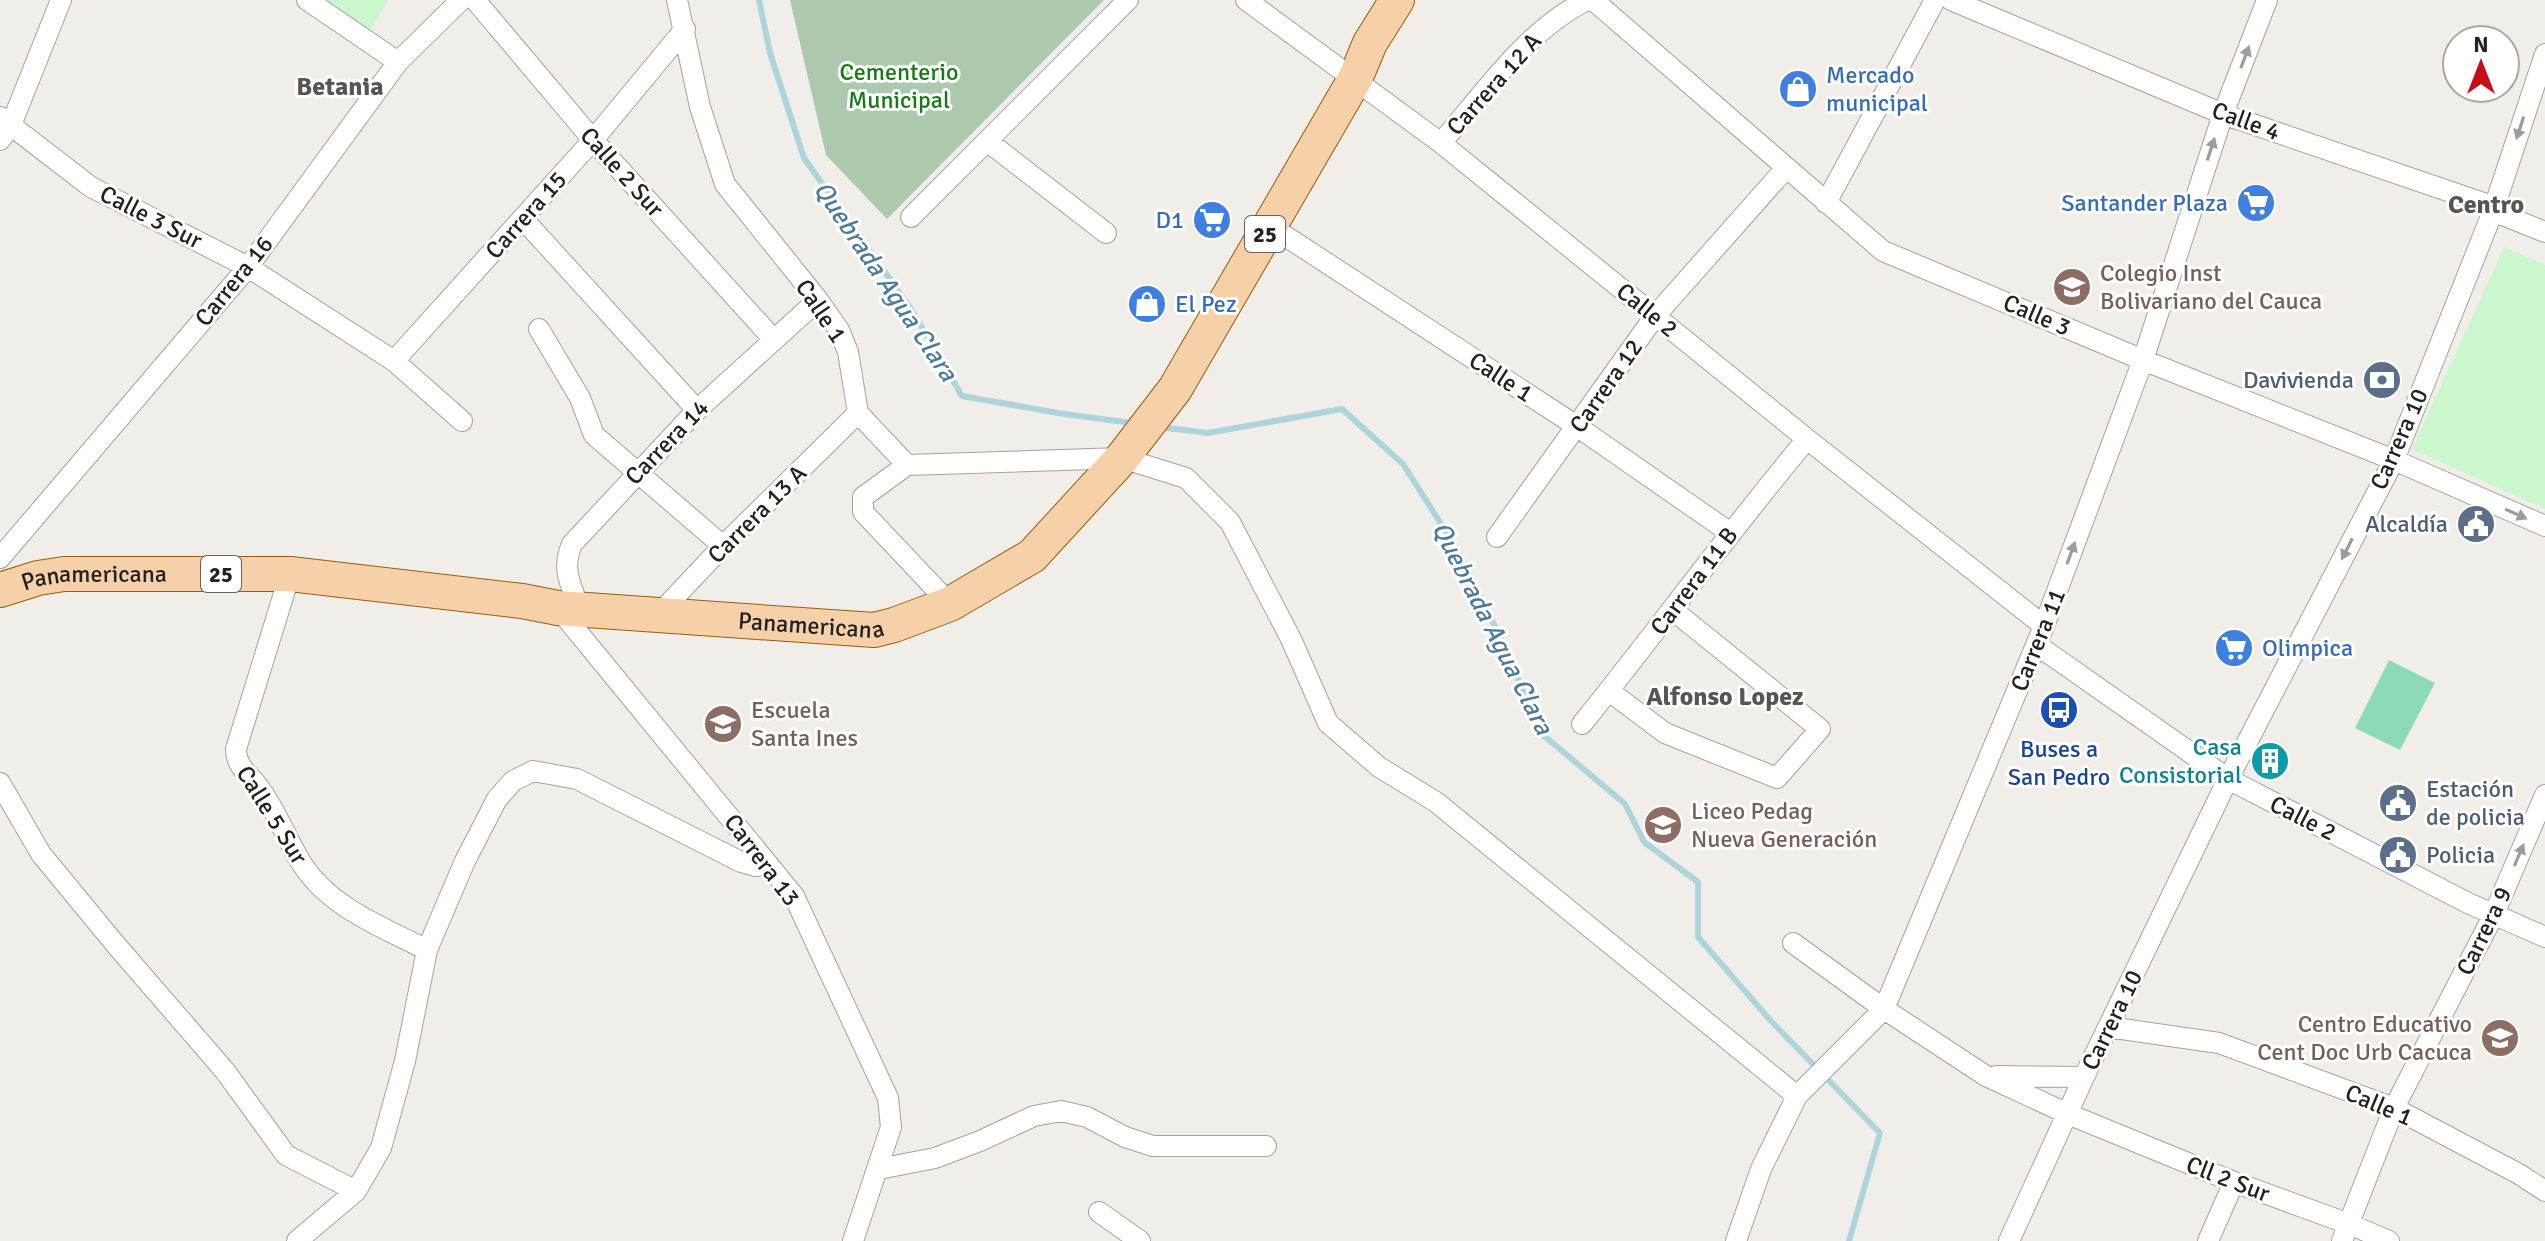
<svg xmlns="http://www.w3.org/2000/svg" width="2545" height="1241" font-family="Signika,sans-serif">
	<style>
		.cemetery { fill: #acc9ae }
		.park { fill: #caf7cb }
		.pitch { fill: #8ddab7 }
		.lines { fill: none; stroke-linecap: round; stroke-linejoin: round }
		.stream { stroke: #add4db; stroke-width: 6 }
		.minor-casing { stroke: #a3a3a3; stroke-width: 22 }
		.primary-casing { stroke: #955e0a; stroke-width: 36 }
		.minor { stroke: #fff; stroke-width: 20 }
		.primary { stroke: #f6d0a9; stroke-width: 34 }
		.oneway { fill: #9c9c9c }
		.labels { text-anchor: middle; stroke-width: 6; stroke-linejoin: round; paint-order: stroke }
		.shield { fill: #fff; stroke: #646464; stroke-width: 2 }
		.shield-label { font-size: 22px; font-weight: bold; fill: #222 }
		.park-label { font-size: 24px; fill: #147b15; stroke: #fff }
		.shop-label { font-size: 24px; fill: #366cbe; stroke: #fff; text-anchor: start }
		.street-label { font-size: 24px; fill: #222; stroke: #fff }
		.education-label { font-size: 24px; fill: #785e54; stroke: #fff; text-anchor: start }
		.service-label { font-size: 24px; fill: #4e5e75; stroke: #fff; text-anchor: end }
		.culture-label { font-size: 24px; fill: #0d838f; stroke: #fff; text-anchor: end }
		.transit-label { font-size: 24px; fill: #164399; stroke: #fff }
		.neighbourhood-label { font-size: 26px; font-weight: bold; fill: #555; stroke: #fff }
		.water-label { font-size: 26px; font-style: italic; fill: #4c7a9c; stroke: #fff }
	</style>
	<rect width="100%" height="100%" fill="#f1eee9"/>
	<path class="cemetery" d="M790,0H1104L887,219L826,155Z"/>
	<path class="park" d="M317,0H388L370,32Z
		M2504,247L2545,265V509L2412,449Z"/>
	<path class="pitch" d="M2389,660L2435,683L2400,750L2355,728Z"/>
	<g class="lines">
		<path class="stream" d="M759,0L770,53L804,158L911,309L962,396L1064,414L1132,423
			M1159,427L1208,433L1342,409L1403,464L1457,549L1500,637L1542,734L1625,804L1644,842L1698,882V937L1771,1021L1880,1133L1849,1241"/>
		<defs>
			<path id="minor" d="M307,0L398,62
				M475,0L593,140L774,340
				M677,0L700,107L725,184L818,300L839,330L848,352L858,413L907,465L1122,458L1186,478L1230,522L1291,639L1328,723L1379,767L1436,802L1797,1096
				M1246,0L1441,143L1807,439L2044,626
				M1593,0L1883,251L2143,360L2394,460L2545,526
				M1951,0L2223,114L2486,204L2493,211L2545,232
				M0,117L91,187L248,267L394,361L462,421
				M0,140L11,125L61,0
				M987,141L1106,233
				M1441,143C1485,92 1526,31 1587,0
				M1826,203L1935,0
				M911,217L1128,0
				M523,219L697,410
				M1270,226L1578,427L1729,532
				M539,329L580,398L594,435L723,546
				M394,361L593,140L685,29
				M907,465L863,497V512L950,604
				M1497,537L1655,316L1786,168
				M0,558L248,267L398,62L461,0
				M290,574L236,749C236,768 250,774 260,789C277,812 287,840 302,864C330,908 383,927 427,950
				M558,608L794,896L888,1098L891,1127L853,1241
				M579,608C571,584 561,570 572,544L697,410L818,300
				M657,616L723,546L858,413
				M2037,645L2228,779L2468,903L2545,937
				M1609,691L1665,733L1777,778L1820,729L1674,611
				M1582,724C1658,630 1729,532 1807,439
				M0,783L41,854L116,945L225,1071L286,1155L356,1191
				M1793,943L1884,1009L1986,1076L2068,1114L2234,1182L2349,1224L2389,1241
				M2108,1027L2219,1043L2394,1108L2519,1174L2545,1191
				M1996,1076L2084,1077
				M879,1169L935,1158L980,1141L1034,1116L1061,1111L1087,1117L1125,1137L1153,1146H1266
				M1099,1212L1140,1241
				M297,1241L356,1191L381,1148L405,1061L427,950L465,861L497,799L513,781L533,771L577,779L741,862L755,866L768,865
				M1736,1241L1761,1169L1797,1096L1884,1009L2044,626L2143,360L2223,114L2267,0
				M2009,1241L2084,1077L2228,779L2394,460L2493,211L2545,54
				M2208,1241L2234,1182
				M2342,1241L2394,1108L2494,914L2545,795"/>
			<g id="primary">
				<path id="s1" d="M0,590L38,578L64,574H290L522,601L558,608L874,630L894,625L950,604L1032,556L1122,458L1175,389L1355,79L1370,43L1397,0"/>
			</g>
		</defs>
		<use href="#minor" class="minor-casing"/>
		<use href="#primary" class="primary-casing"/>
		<use href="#minor" class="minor"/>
		<use href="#primary" class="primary"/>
	</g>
	<defs><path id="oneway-solid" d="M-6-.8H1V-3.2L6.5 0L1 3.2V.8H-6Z" transform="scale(2)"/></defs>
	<g class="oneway">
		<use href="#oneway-solid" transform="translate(2245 57) rotate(-69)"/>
		<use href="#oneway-solid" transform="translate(2520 128) rotate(108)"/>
		<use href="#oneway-solid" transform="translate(2211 149) rotate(-72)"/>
		<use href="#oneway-solid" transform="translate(2516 514) rotate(24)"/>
		<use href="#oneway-solid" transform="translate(2347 549) rotate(117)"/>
		<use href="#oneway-solid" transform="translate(2071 553) rotate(-70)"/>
		<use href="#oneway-solid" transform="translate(2519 855) rotate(-67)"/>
	</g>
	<defs>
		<symbol id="shop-disc" viewBox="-11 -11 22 22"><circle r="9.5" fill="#3f7fe0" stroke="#fff"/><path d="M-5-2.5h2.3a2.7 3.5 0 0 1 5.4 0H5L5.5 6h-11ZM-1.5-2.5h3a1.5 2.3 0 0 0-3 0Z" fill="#fff"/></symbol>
		<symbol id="supermarket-disc" viewBox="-11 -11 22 22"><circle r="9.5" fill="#3f7fe0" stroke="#fff"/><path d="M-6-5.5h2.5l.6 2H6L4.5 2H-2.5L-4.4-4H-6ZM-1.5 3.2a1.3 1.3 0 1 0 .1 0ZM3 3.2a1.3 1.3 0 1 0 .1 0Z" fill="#fff"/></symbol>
		<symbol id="school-disc" viewBox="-11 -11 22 22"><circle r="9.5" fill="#8d6e63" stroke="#fff"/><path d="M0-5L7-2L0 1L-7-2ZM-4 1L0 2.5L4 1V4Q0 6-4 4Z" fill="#fff"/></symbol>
		<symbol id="bank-disc" viewBox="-11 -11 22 22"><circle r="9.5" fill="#5c6f8a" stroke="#fff"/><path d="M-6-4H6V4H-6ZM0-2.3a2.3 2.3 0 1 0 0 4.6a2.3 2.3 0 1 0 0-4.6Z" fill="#fff"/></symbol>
		<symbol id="civic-disc" viewBox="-11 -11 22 22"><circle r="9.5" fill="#5c6f8a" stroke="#fff"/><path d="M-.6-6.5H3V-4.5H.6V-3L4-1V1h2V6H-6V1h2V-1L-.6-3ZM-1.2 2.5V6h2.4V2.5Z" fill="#fff"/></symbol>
		<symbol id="bus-disc" viewBox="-11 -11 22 22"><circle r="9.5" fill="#1a4fb4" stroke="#fff"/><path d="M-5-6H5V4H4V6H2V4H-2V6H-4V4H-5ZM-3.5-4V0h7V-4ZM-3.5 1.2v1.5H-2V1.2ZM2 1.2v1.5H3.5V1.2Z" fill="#fff"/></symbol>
		<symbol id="building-disc" viewBox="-11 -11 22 22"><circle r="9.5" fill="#0f9aa8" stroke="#fff"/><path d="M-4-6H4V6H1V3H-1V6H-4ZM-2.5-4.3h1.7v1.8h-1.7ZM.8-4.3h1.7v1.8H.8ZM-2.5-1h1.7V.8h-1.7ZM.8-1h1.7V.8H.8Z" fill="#fff"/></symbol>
	</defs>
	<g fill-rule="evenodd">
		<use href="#shop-disc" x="1776" y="67" width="44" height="44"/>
		<use href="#supermarket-disc" x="2234" y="181" width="44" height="44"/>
		<use href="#supermarket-disc" x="1190" y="198" width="44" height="44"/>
		<use href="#school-disc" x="2050" y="265" width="44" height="44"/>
		<use href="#shop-disc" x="1125" y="282" width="44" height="44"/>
		<use href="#bank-disc" x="2360" y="358" width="44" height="44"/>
		<use href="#civic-disc" x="2454" y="502" width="44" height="44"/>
		<use href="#supermarket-disc" x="2212" y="626" width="44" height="44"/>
		<use href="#bus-disc" x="2037" y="688" width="44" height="44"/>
		<use href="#school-disc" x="701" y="702" width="44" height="44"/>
		<use href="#building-disc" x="2248" y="739" width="44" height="44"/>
		<use href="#civic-disc" x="2376" y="781" width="44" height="44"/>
		<use href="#school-disc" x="1641" y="803" width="44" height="44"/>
		<use href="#civic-disc" x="2376" y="833" width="44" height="44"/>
		<use href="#school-disc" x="2478" y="1016" width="44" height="44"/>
	</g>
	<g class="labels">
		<g class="shield">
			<rect x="1245" y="216" width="40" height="36" rx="6"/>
			<rect x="201" y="556" width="40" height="36" rx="6"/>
		</g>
		<g class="shield-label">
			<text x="1265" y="242">25</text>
			<text x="221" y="582">25</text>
		</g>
		<g class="park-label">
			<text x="899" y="80">Cementerio<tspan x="899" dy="28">Municipal</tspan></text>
		</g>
		<g class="shop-label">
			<text x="1826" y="83">Mercado<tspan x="1826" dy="28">municipal</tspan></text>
			<text x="2228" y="211" text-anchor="end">Santander Plaza</text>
			<text x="1184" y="228" text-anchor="end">D1</text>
			<text x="1175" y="312">El Pez</text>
			<text x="2262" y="656">Olimpica</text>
		</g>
		<g class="street-label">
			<text transform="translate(1494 84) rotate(-48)" y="8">Carrera 12 A</text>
			<text transform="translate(2246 121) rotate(20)" y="8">Calle 4</text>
			<text transform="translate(622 172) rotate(48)" y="8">Calle 2 Sur</text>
			<text transform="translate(526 215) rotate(-48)" y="8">Carrera 15</text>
			<text transform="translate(151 217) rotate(27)" y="8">Calle 3 Sur</text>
			<text transform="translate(234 281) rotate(-51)" y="8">Carrera 16</text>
			<text transform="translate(1647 310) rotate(39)" y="8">Calle 2</text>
			<text transform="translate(821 311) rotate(56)" y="8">Calle 1</text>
			<text transform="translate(2037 315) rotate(23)" y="8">Calle 3</text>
			<text transform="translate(1501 377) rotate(33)" y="8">Calle 1</text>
			<text transform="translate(1606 386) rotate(-55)" y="8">Carrera 12</text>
			<text transform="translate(2399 439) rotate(-66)" y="8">Carrera 10</text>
			<text transform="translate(667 442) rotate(-46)" y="8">Carrera 14</text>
			<text transform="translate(757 514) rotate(-45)" y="8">Carrera 13 A</text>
			<text dy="8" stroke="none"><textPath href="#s1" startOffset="96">Panamericana</textPath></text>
			<text transform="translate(1694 581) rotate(-53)" y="8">Carrera 11 B</text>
			<text dy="8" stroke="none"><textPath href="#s1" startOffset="816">Panamericana</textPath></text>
			<text transform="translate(2038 640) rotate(-68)" y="8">Carrera 11</text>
			<text transform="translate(272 815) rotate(58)" y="8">Calle 5 Sur</text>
			<text transform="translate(2303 818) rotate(27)" y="8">Calle 2</text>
			<text transform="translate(762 860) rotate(53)" y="8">Carrera 13</text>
			<text transform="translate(2484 931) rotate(-64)" y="8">Carrera 9</text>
			<text transform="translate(2112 1020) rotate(-64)" y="8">Carrera 10</text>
			<text transform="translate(2379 1105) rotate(23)" y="8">Calle 1</text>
			<text transform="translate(2228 1179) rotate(21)" y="8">Cll 2 Sur</text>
		</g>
		<g class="education-label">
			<text x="2100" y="281">Colegio Inst<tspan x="2100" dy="28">Bolivariano del Cauca</tspan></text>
			<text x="751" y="718">Escuela<tspan x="751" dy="28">Santa Ines</tspan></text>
			<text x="1691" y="819">Liceo Pedag<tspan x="1691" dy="28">Nueva Generación</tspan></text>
			<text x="2472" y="1032" text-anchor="end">Centro Educativo<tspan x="2472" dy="28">Cent Doc Urb Cacuca</tspan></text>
		</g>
		<g class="service-label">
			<text x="2354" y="388">Davivienda</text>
			<text x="2448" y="532">Alcaldía</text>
			<text x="2426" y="797" text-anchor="start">Estación<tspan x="2426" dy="28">de policia</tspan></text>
			<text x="2426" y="863" text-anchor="start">Policia</text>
		</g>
		<g class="culture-label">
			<text x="2242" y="755">Casa<tspan x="2242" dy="28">Consistorial</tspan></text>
		</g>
		<g class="transit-label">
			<text x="2059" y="757">Buses a<tspan x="2059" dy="28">San Pedro</tspan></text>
		</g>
		<g class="neighbourhood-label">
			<text x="340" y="95">Betania</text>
			<text x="2486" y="213">Centro</text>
			<text x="1725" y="705">Alfonso Lopez</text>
		</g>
		<g class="water-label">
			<text transform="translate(886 281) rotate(56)" y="9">Quebrada Agua Clara</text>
			<text transform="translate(1493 628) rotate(63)" y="9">Quebrada Agua Clara</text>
		</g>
	</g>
	<g transform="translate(2481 64)"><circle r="38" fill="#ffffff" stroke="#a7a7a7" stroke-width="2"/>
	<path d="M0-6L14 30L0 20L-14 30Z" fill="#c50e1a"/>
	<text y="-12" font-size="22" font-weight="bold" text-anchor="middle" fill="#222222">N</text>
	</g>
</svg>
